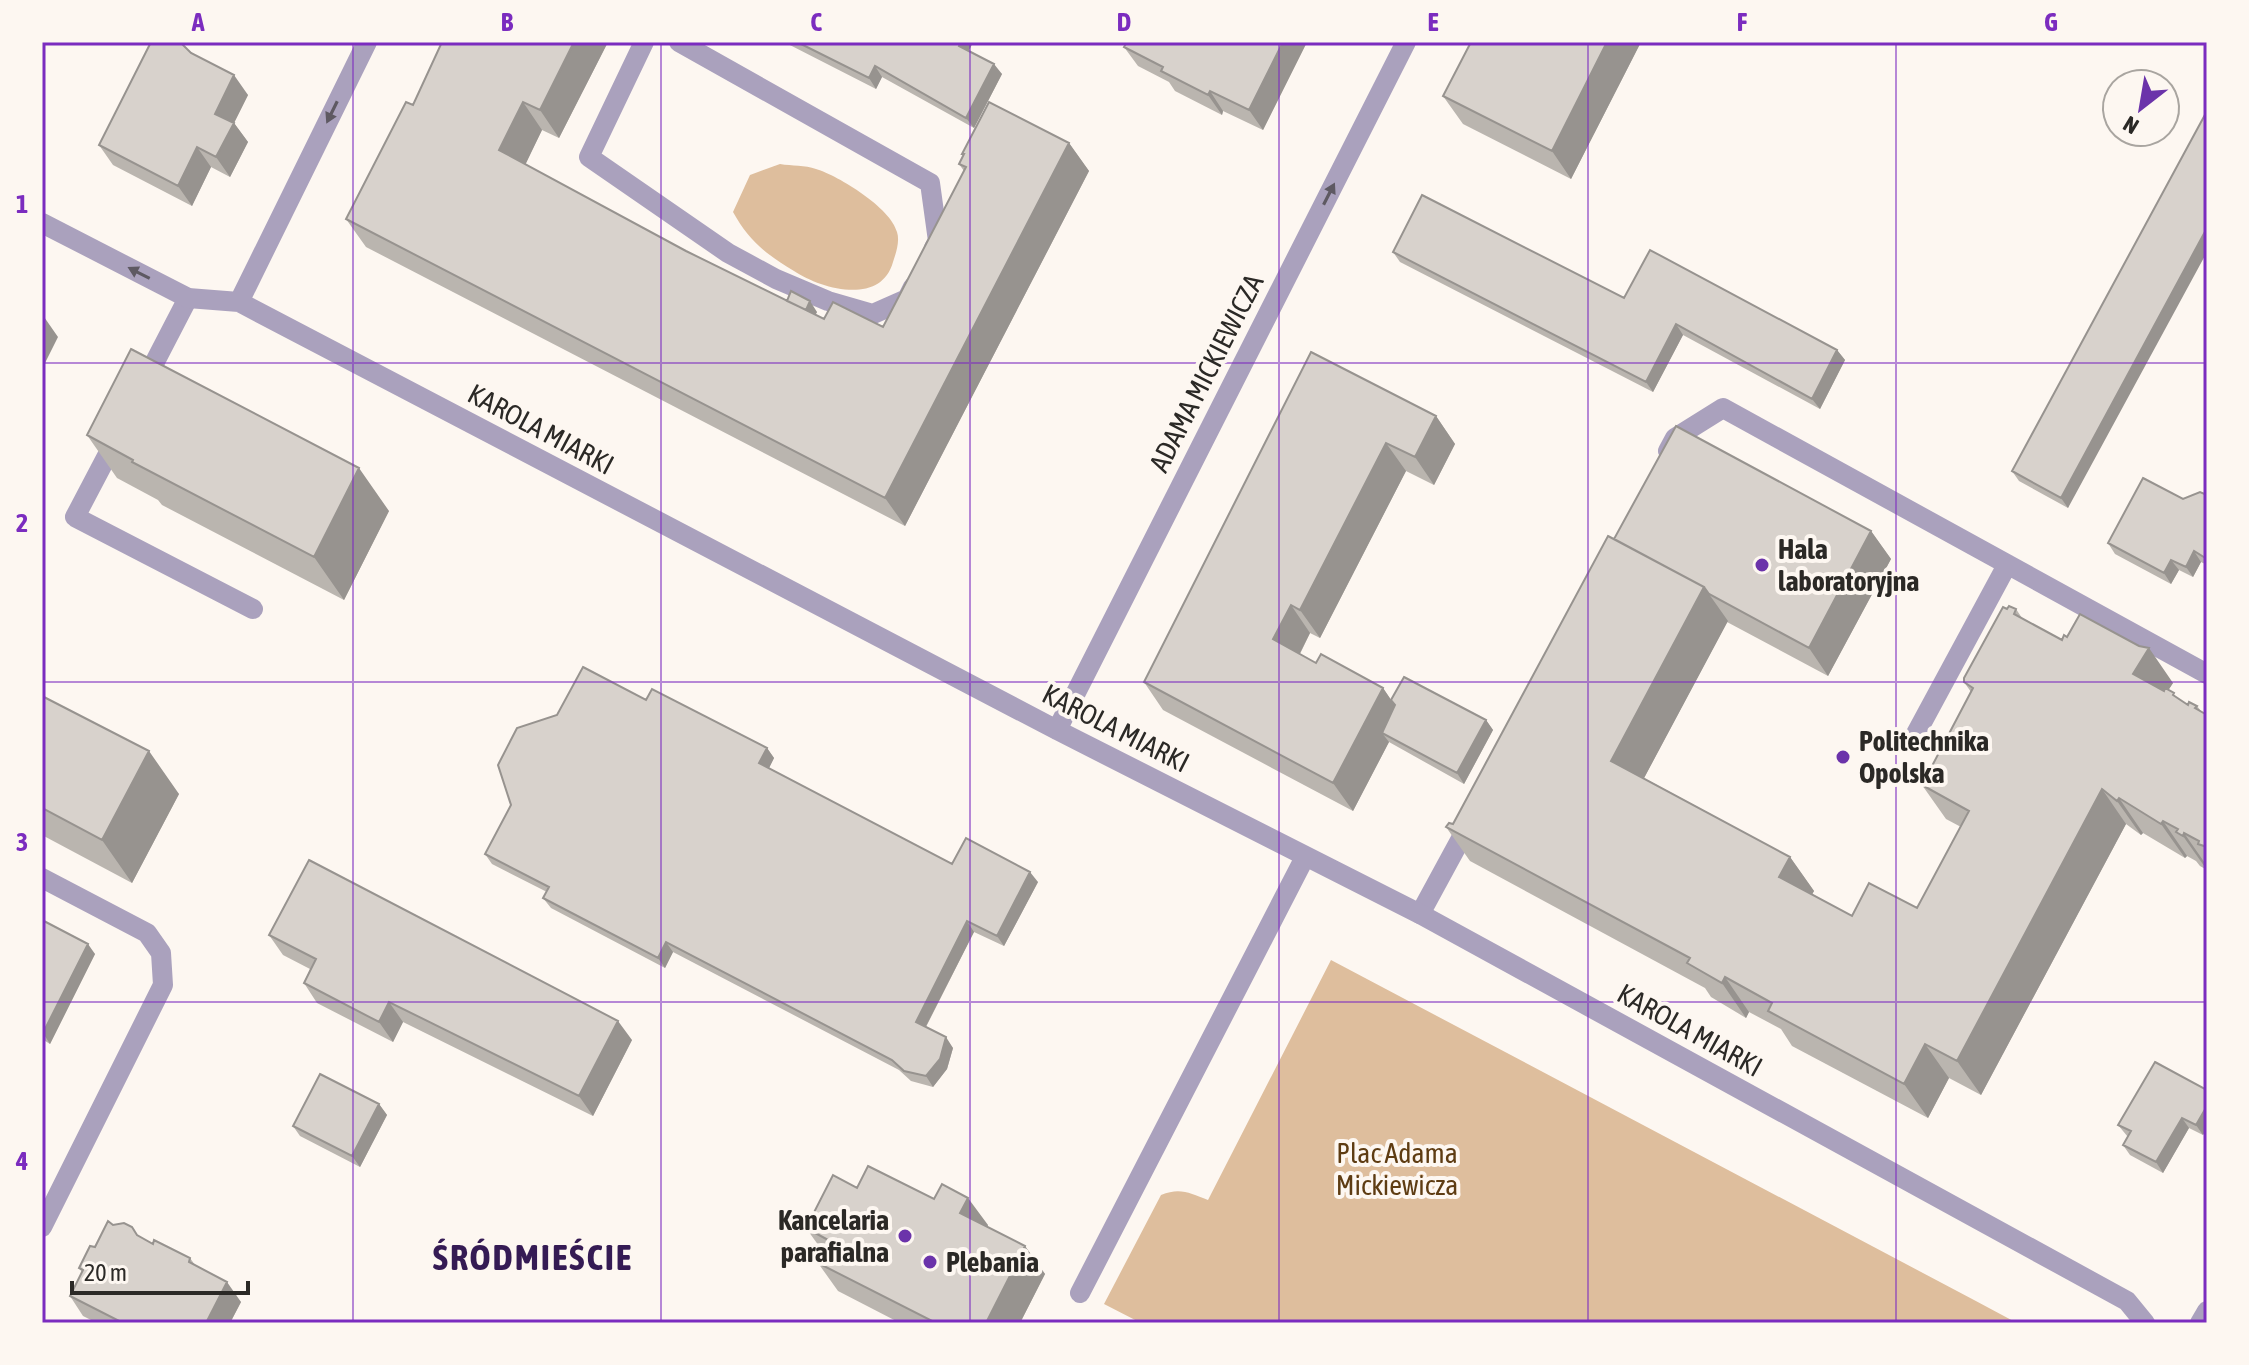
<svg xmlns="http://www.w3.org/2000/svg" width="2249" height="1365" font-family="'Asap Condensed',sans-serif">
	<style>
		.green { fill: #debe9d }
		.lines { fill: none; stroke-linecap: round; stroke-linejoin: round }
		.lane { stroke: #aaa1bd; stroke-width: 20 }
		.street { stroke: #aaa1bd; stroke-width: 20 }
		.wall { fill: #bab5af }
		.shaded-wall { fill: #97938f }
		.building { fill: #d8d2cc; stroke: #97938f; stroke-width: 2 }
		.oneway { fill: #5e5962 }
		.grid { fill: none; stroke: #7b2cbf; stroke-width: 2; stroke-opacity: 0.55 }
		.poi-dot { fill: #6b33aa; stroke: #fdf7f1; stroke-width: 3 }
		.labels { text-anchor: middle; stroke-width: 8; stroke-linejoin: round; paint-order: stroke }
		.street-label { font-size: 28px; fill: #2b2926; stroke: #fdf7f1 }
		.poi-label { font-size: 28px; font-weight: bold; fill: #2b2926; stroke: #fdf7f1; text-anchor: start }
		.park-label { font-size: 28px; fill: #5e3c12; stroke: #fdf7f1 }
		.district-label { font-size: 36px; font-weight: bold; letter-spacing: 2px; fill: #351b54; stroke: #fdf7f1 }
		.neatline { fill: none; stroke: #7b2cbf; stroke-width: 3 }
		.grid-label { font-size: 26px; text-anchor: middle; font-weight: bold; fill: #7b2cbf }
	</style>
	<rect width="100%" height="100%" fill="#fdf7f1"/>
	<path class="green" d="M780,164C792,166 805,165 816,169C839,176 891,208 897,232C900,241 896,253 893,262C881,306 821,289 794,271C766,254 749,241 733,212L750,175Z
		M1331,960L1974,1300L2017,1323H1141L1104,1304L1161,1195C1180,1187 1190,1193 1208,1200Z"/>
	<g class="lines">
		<path class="lane" d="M644,42L589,157L728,253L776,279L828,301L873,314L907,299L913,287
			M679,42L930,183L938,241L934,248
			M144,383L188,298
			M117,437L75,517L253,609
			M1668,451L1675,438L1723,408L2207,674
			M1912,741L2007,565
			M42,878L147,933L161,953L163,985L42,1227
			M1420,914L1470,822"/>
		<path class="street" d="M42,223L188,298L239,302L1057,730L1420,914L2127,1301L2145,1323
			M239,302L367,42
			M1057,730L1406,42
			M1080,1293L1305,857
			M2200,1323L2207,1311"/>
	</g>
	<path class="wall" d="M442,42H608L559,138L542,130L525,164L686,251L787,301L817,312L815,315L824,319L883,327L964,171L959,164L963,156L962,154L1069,143L1089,171L905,526L366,247L346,219L413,105Z
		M784,42H973L969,51L1002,74L974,128L882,77L876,89Z
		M1127,42H1307L1263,130L1223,111L1222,115L1175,91L1169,82L1138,66L1124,47Z
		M1471,42H1641L1571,179L1463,124L1443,96Z
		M191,53L248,95L234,123L248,142L230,177L211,167L192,206L113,165L99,145Z
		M2207,111L2068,508L2019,481L2012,471Z
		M1393,252L1624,298L1837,350L1845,360L1820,409L1683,335L1653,392L1400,262Z
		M1311,352L1436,416L1455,444L1434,485L1406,471L1320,638L1310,633L1300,654L1316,663L1383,688L1391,700L1486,720L1493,730L1464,784L1389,742L1353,811L1163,710L1144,682Z
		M87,435L389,511L344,600L162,505L158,500L117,478Z
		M2207,495V565L2201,562L2193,577L2179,570L2171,584L2115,554L2108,543Z
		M1871,531L1891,559L1828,676L1727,622L1644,778L1790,857L1814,891L1812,894L1852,916L1917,908L1961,827L1946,819L1922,785L1971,692L1964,682L2007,609H2016L2022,618L2062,640L2173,683L2168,690L2178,699L2188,705L2197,706L2201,711L2207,715V870L2200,866L2196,861L2187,856L2185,858L2143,833L2141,835L2126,824L1981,1095L1949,1078L1928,1118L1792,1046L1781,1029L1749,1012L1746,1018L1711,997L1705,988L1470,861L1446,827L1453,824L1614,539Z
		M42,696L179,794L132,883L42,835Z
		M646,700L767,748L774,758L769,768L952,864L1038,882L1004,946L974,932L926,1027L953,1048L947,1069L933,1087L911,1081L899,1070L673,952L665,968L551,908L543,898L547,892L492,864L485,854Z
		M42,920L95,954L50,1044L42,1039Z
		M269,935L632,1040L593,1116L403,1022L393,1042L317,1003L304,983L310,969L283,955Z
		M2207,1090V1129L2203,1135L2189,1128L2163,1173L2130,1155L2123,1145L2128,1137L2118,1125Z
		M379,1104L387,1115L360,1167L300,1136L293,1126Z
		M857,1188L988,1225L987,1227L1025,1246L1045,1274L1020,1323H900L838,1291L818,1263L824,1253L806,1228Z
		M139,1236L153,1244L190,1258L195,1265L241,1302L230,1323H97L83,1316L70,1296L82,1272L79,1268L95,1247Z"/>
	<path class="shaded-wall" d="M574,42H608L559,138L540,110Z
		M961,42H973L966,56L959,46Z
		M1283,42H1307L1263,130L1249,110Z
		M1607,42H1641L1571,179L1552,151Z
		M994,64L1002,74L974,128L966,118Z
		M875,66L882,77L876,89L869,78Z
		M234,75L248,95L234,123L248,142L230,177L216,157L215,114Z
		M1210,91L1223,111L1222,115L1208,95Z
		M523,102L542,130L519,178L499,150Z
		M1069,143L1089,171L905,526L885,498Z
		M197,147L211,167L192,206L178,186Z
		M2207,228V252L2068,508L2061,498Z
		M810,301L817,312L808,329L801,319Z
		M42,314L58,337L42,369Z
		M1676,324L1683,335L1653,392L1646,382Z
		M1837,350L1845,360L1820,409L1812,399Z
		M1436,416L1455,444L1434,485L1415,457Z
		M1386,443L1406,471L1320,638L1300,610Z
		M359,468L389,511L344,600L314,557Z
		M1871,531L1891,559L1828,676L1809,648Z
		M2194,551L2201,562L2193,577L2186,567Z
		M2171,560L2179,570L2171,584L2164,573Z
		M1704,587L1728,621L1635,795L1611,761Z
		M1291,605L1310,633L1293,667L1273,639Z
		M2149,648L2173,683L2157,708L2133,674Z
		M1383,688L1402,716L1382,733L1389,742L1353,811L1333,783Z
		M1486,720L1493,730L1464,784L1457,773Z
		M767,748L774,758L766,774L759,763Z
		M149,751L179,794L132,883L102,840Z
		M2102,789L2126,824L1981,1095L1957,1061Z
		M2119,798L2143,833L2141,835L2117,801Z
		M2163,821L2187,856L2185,858L2161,824Z
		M2184,833L2207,866V870L2183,836Z
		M1790,857L1814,891L1803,911L1779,877Z
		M1030,872L1038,882L1004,946L997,936Z
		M967,921L974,932L923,1032L916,1022Z
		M666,942L673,952L665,968L658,958Z
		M88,944L95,954L50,1044L43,1033Z
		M1725,977L1749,1012L1746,1018L1722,983Z
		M389,1002L403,1022L393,1042L379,1022Z
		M618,1021L632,1040L593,1116L579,1096Z
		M946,1037L953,1048L947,1069L933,1087L926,1076Z
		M1925,1044L1949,1078L1928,1118L1904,1084Z
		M379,1104L387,1115L360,1167L352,1156Z
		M2207,1106V1129L2203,1135L2196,1125Z
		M2182,1118L2189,1128L2163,1173L2156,1162Z
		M968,1198L988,1225L980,1241L960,1213Z
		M1025,1246L1045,1274L1020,1323H986Z
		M227,1282L241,1302L230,1323H206Z"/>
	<path class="building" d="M151,42H180L191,53L234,75L215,114L234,123L216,157L197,147L178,186L99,145Z
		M442,42H574L540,110L523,102L499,150L686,251L824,319L833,302L883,327L966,167L959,164L964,154H962L989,102L1069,143L885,498L346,219L406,102L413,105Z
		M797,42H961L959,46L994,64L966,118L875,66L869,78Z
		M1127,42H1283L1249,110L1210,91L1208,95L1161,71L1163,67L1124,47Z
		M1471,42H1607L1552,151L1443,96Z
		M2207,111V228L2061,498L2012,471Z
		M1422,195L1624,298L1650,250L1837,350L1812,399L1676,324L1646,382L1393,252Z
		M791,291L810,301L806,310L787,301Z
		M131,349L359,468L314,557L132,462L133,460L87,435Z
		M1311,352L1436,416L1415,457L1386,443L1300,610L1291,605L1273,639L1316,663L1321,654L1383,688L1333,783L1144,682Z
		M1676,426L1871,531L1809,648L1709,594L1704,587L1614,539Z
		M2143,478L2183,499L2200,492L2207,495V559L2194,551L2186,567L2171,560L2164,573L2108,543Z
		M1608,536L1704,587L1611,761L1790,857L1779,877L1852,916L1869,883L1917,908L1969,811L1922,785L1973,688L1964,682V678L2003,607L2007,609L2009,606L2016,609L2014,614L2062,640L2064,635L2067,637L2080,614L2139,646L2149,648L2133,674L2164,691L2165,688L2174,693L2173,695L2188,705L2189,702L2197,706L2195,708L2207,715V847L2198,844L2199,841L2184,833L2183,836L2176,832L2178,829L2163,821L2161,824L2119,798L2117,801L2102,789L1957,1061L1925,1044L1904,1084L1768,1011L1772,1003L1725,977L1722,983L1687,963L1690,958L1446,827L1449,823L1453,824Z
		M583,667L646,700L652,689L767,748L759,763L952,864L966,838L1030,872L997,936L967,921L916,1022L946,1037L940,1059L926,1076L904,1071L892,1060L666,942L658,958L543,898L549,887L485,854L511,805L498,765L517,728L557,715Z
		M1404,677L1486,720L1457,773L1382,733L1395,705L1391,700Z
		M42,696L149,751L102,840L42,808Z
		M309,860L618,1021L579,1096L389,1002L379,1022L304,983L316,959L269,935Z
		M42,920L88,944L43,1033H42Z
		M2155,1062L2207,1090V1106L2196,1125L2182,1118L2156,1162L2123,1145L2131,1131L2118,1125Z
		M320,1074L379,1104L352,1156L293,1126Z
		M868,1166L934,1199L942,1184L968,1198L960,1213L1025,1246L986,1323H936L818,1263L830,1241L806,1228L833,1175L857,1188Z
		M108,1221L113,1225L124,1223L132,1227L137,1235L153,1244L154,1240L190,1258L189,1262L227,1282L206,1323H123L70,1296L83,1270L79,1268L90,1246L95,1247Z"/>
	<defs><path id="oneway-solid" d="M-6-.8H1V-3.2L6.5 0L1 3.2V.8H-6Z" transform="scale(2)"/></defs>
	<g class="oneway">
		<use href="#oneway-solid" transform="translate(332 112) rotate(116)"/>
		<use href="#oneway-solid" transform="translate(1329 194) rotate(-63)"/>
		<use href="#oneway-solid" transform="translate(139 273) rotate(-153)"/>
	</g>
	<path class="grid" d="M353,42V1323M661,42V1323M970,42V1323M1279,42V1323M1588,42V1323M1896,42V1323M42,363H2207M42,682H2207M42,1002H2207"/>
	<g class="poi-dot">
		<circle cx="1762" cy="565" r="8"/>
		<circle cx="1843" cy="757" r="8"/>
		<circle cx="905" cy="1236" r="8"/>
		<circle cx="930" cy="1262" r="8"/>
	</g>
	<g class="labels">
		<g class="street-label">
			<text transform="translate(1206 373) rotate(-63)" y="10">ADAMA MICKIEWICZA</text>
			<text transform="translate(541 429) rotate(28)" y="10">KAROLA MIARKI</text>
			<text transform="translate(1116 728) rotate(27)" y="10">KAROLA MIARKI</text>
			<text transform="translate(1690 1030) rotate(29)" y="10">KAROLA MIARKI</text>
		</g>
		<g class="poi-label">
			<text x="1778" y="559">Hala<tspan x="1778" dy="32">laboratoryjna</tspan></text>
			<text x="1859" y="751">Politechnika<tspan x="1859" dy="32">Opolska</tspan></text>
			<text x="889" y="1230" text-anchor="end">Kancelaria<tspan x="889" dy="32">parafialna</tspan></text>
			<text x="946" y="1272">Plebania</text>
		</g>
		<g class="park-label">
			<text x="1397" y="1163">Plac Adama<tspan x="1397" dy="32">Mickiewicza</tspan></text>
		</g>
		<g class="district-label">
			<text x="533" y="1270">ŚRÓDMIEŚCIE</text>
		</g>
	</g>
	<rect width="2249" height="1365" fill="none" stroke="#fdf7f1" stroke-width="88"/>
	<g transform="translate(2141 108) rotate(211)"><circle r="38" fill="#fdf7f1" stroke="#a9a5a0" stroke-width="2"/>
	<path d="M0-6L14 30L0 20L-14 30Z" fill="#6b33aa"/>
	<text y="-12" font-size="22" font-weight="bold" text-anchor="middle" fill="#2b2926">N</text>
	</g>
	<path d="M72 1281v12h176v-12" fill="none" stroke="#2b2926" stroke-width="4"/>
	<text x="84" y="1281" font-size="24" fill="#2b2926" stroke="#fdf7f1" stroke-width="6" paint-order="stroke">20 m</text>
	<rect x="44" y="44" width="2161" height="1277" class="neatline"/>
	<g class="grid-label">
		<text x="198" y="31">A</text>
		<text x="507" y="31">B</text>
		<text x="816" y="31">C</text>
		<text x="1124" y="31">D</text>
		<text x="1433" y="31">E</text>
		<text x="1742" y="31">F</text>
		<text x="2051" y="31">G</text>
		<text x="22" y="213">1</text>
		<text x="22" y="532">2</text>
		<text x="22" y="851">3</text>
		<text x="22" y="1170">4</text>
	</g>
</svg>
